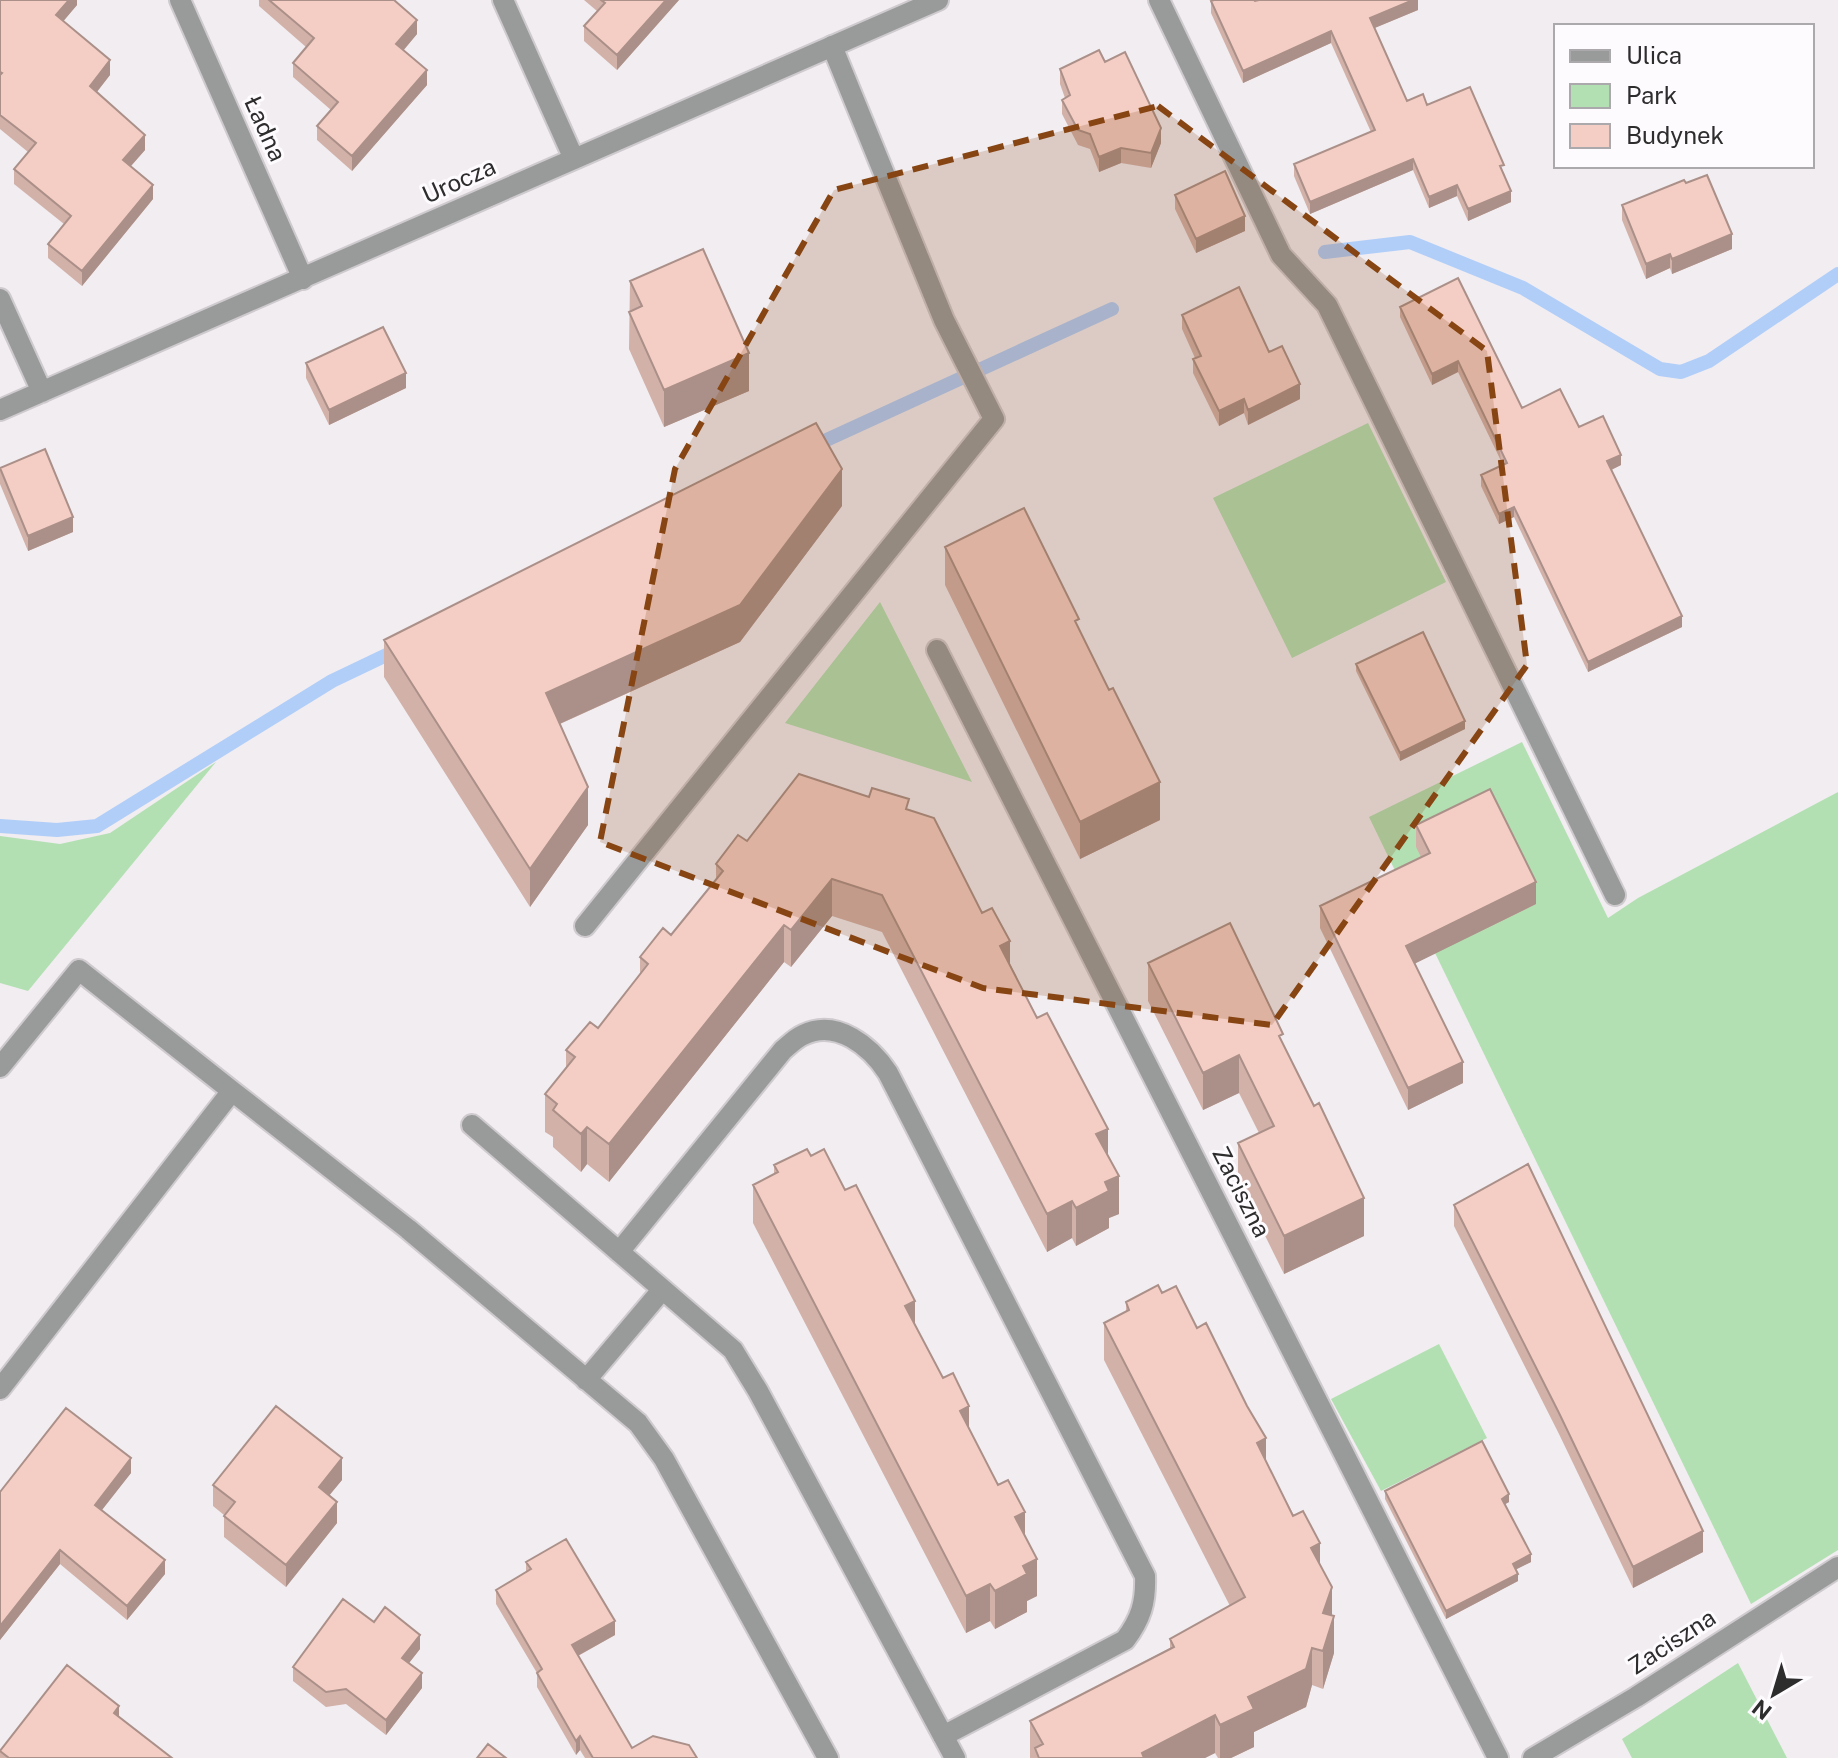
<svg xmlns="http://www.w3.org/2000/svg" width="1838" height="1758" font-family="'Public Sans',sans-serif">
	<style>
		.green { fill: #b3e0b3 }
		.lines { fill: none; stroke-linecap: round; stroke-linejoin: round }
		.stream { stroke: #b1cef9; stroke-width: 14 }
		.lane-casing { stroke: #cecace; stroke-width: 24 }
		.street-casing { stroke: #cecace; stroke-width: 24 }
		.lane { stroke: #999b9a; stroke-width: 20 }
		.street { stroke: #999b9a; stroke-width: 20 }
		.wall { fill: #d2b1a9 }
		.shaded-wall { fill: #ab9089 }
		.building { fill: #f4cec4; stroke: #ab9089; stroke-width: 2 }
		.marked { fill: #874513; fill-opacity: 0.2; stroke: #874513; stroke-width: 6; stroke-dasharray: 16 10; stroke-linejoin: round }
		.labels { text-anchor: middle; stroke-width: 6; stroke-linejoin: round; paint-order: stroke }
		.street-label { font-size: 24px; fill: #2e2d2e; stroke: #fefbfe }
	</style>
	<rect width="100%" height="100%" fill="#f1edf1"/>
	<path class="green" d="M1368,423L1446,582L1292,658L1213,498Z
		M880,602L972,782L785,723Z
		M1522,742L1608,918L1638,898L1838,792V1550L1751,1604L1369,817Z
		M216,762L28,991L0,983V836L60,844L110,833Z
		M1439,1344L1487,1438L1381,1491L1331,1399Z
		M1738,1663L1787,1758H1632L1622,1739Z"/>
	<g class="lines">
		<path class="stream" d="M1325,252L1410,242L1523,288L1660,369L1681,372L1709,361L1838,274
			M809,448L1112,309
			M0,826L57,830L97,826L332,681L399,649"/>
		<defs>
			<path id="lane" d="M1159,0L1281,255L1327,305L1615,895
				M937,650L1498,1758
				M585,926L994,419L944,320L832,46
				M0,1067L79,970L232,1091
				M472,1125L733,1350L758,1391L955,1758
				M619,1252L783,1050C789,1045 796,1038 803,1035C837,1018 871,1047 888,1073L1145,1576C1146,1602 1141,1619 1125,1640L943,1736
				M586,1380L662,1290
				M0,1389L232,1091L408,1229L638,1423L664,1459L828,1758"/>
			<path id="street" d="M180,0L303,279
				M503,0L574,159
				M0,299L42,392
				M0,410L938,0
				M1533,1758L1636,1697L1838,1567"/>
		</defs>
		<use href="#lane" class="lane-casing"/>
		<use href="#street" class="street-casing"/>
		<use href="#lane" class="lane"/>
		<use href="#street" class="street"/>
	</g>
	<path class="wall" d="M0,0H77V5L63,21L110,75L96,92L145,150L131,166L153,199L82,286L48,258V244L64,224L14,184V169L28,152L0,129Z
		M259,0H394L417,34L403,51L427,85L352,171L317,140V126L331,110L293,77V63L306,47L259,6Z
		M584,0H679L617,70L584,41V26L597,11Z
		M1418,0V10L1374,28L1407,101L1427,105L1504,173L1511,202L1468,221L1457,196L1429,208L1413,170L1310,214L1294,176V164L1371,132L1331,43L1243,83L1211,13V1Z
		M1105,62L1161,143L1151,168L1121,163L1099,172L1090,149L1078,145L1062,114V100L1065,98L1060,84V69Z
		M1175,195L1245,231L1196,253L1175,209Z
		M1622,205L1732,249L1672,274L1670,268L1646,279L1622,220Z
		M630,281L749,391L664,427L629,349Z
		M1400,307L1522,408L1579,427L1621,465L1611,470L1682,627L1588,672L1514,517L1499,524L1481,486V475L1503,465L1458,372L1432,385L1400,317Z
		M1182,315L1269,352L1300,399L1248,425L1244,413L1219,426L1193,373V359L1195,358L1182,329Z
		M306,363L406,388L329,425L306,378Z
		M0,468L73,532L28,551L0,484Z
		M842,506L740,642L560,724L588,825L530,907L384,677V640Z
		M945,547L1079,629L1160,820L1080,859L945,585Z
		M1356,664L1465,729L1400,761L1356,671Z
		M909,810L1010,964L1108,1155L1119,1214L1109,1218V1228L1076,1246L1072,1238L1047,1252L882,932L832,916L791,967L784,962L609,1182L587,1164L581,1172L553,1147V1137L545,1132V1094L566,1068V1050L598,1028L640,974V957L671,935L716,880V864L747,841Z
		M1416,825L1536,904L1415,963L1463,1083L1408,1110L1320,928V906L1421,857L1416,847Z
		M1148,963L1283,1044L1364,1236L1284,1274L1238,1181V1143L1259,1133L1239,1093L1203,1110L1148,1001Z
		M774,1165L915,1326L1025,1535L1037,1596L1027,1601V1612L995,1629L990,1621L966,1633L753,1223V1185L774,1174Z
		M1454,1205L1703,1552L1633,1588L1559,1434L1454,1226Z
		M1162,1293L1266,1462L1320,1565L1332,1615L1334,1653L1323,1689L1312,1685L1306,1707L1254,1732V1747L1231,1758H1218L1215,1753L1205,1758H1030V1721L1170,1648V1639L1230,1606L1104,1360V1323L1126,1311V1302Z
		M131,1473L101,1510L165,1574L127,1620L60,1564L0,1640V1492Z
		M342,1480L329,1495L337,1523L286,1587L224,1537V1515L213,1506V1485Z
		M1385,1491L1509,1502L1505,1504L1531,1562L1516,1569L1518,1581L1446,1619L1385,1499Z
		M526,1562L615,1635L578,1656L632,1748L697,1758H585L580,1750L576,1755L537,1687V1673L496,1604V1590L526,1572Z
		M374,1622L420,1649L409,1663L422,1688L386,1735L346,1704L326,1707L293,1681V1667Z
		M119,1717L172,1758H0V1751Z"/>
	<path class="shaded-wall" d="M69,0H77V5L56,30V15Z
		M666,0H679L617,70V55Z
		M1413,0H1418V10L1370,30V18Z
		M417,20V34L396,59V44Z
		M1331,31V43L1243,83V71Z
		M110,60V75L90,101V86Z
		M427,70V85L352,171V156Z
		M1161,128V143L1151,168V153Z
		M145,135V150L123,175V160Z
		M1121,148V163L1099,172V157Z
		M1413,159V170L1310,214V202Z
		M153,185V199L82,286V271Z
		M1457,185V196L1429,208V197Z
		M1511,191V202L1468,221V209Z
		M1245,216V231L1196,253V239Z
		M1732,234V249L1672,274V259Z
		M1670,254V268L1646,279V264Z
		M749,353V391L664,427V390Z
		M1458,361V372L1432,385V374Z
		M406,373V388L329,425V410Z
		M1300,384V399L1248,425V410Z
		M1244,399V413L1219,426V411Z
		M1621,455V465L1607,472V461Z
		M842,469V506L740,642L546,730V693Z
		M1514,507V517L1499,524V514Z
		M73,517V532L28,551V536Z
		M1682,616V627L1588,672V662Z
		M1465,721V729L1400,761V753Z
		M1160,782V820L1080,859V822Z
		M588,787V825L530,907V869Z
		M832,879V916L791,967V930Z
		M1536,882V904L1406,968V946Z
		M784,925V962L609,1182V1144Z
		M1010,941V979L1000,946Z
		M1239,1055V1093L1203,1110V1073Z
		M1463,1062V1083L1408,1110V1088Z
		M587,1127V1164L581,1172V1134Z
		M1108,1129V1167L1096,1134Z
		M1119,1176V1214L1109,1218V1228L1076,1246V1208L1105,1182Z
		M1364,1198V1236L1284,1274V1236Z
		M1072,1201V1238L1047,1252V1214Z
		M915,1301V1339L905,1306Z
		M969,1406V1444L960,1411Z
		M1266,1438V1476L1257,1443Z
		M131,1458V1473L95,1519V1505Z
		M342,1458V1480L319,1508V1487Z
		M1509,1494V1502L1502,1506V1499Z
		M337,1502V1523L286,1587V1565Z
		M1025,1512V1550L1015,1517Z
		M1703,1531V1552L1633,1588V1567Z
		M1320,1543V1581L1311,1548Z
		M60,1550V1564L0,1640V1626Z
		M1531,1554V1562L1513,1571V1564Z
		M1037,1559V1596L1027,1601V1612L995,1629V1591L1023,1566Z
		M165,1560V1574L127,1620V1606Z
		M1518,1574V1581L1446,1619V1611Z
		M990,1584V1621L966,1633V1596Z
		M1332,1587V1623L1334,1616V1653L1323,1689V1613Z
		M615,1621V1635L572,1659V1645Z
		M420,1635V1649L402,1672V1658Z
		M1312,1648V1685L1306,1707L1254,1732V1747L1231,1758H1220V1725L1248,1697Z
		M422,1673V1688L386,1735V1720Z
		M119,1706V1721L114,1713Z
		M1215,1715V1753L1205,1758H1142V1753Z
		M580,1736V1750L576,1755V1741Z"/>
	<path class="building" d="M0,0H69L56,15L110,60L90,86L145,135L123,160L153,185L82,271L48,244L71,216L14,169L36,143L0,115V75L2,73L0,72Z
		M269,0H394L417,20L396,44L427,70L352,156L317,126L338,102L293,63L314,38Z
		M601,0H666L617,55L584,26L605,3Z
		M1214,0H1254L1255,1L1259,0H1413L1370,18L1407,101L1423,94L1427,105L1470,87L1504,165L1500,166L1511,191L1468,209L1457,185L1429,197L1413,159L1310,202L1294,164L1375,130L1331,31L1243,71L1211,1Z
		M1099,50L1105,62L1125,52L1161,128L1151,153L1121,148L1099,157L1090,134L1078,130L1062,100L1070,95L1060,69Z
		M1225,171L1245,216L1196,239L1175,195Z
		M1707,175L1732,234L1672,259L1670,254L1646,264L1622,205L1684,180L1686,183Z
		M703,249L749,353L664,390L629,312L642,306L630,281Z
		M1458,278L1522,408L1560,389L1579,427L1603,416L1621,455L1607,461L1682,616L1588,662L1514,507L1499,514L1481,475L1507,463L1458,361L1432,374L1400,307Z
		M1239,287L1269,352L1282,346L1300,384L1248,410L1244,399L1219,411L1193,359L1201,356L1182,315Z
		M383,327L406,373L329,410L306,363Z
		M816,423L842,469L740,605L546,693L588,787L530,869L384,640Z
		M45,449L73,517L28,536L0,468Z
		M1024,508L1079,619L1075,621L1109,690L1113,688L1160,782L1080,822L945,547Z
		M1423,632L1465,721L1400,753L1356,664Z
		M799,774L869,797L872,788L909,799L906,809L934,818L982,913L992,908L1010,941L1000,946L1037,1018L1047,1013L1108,1129L1096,1134L1119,1176L1105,1182L1109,1191L1076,1208L1072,1201L1047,1214L882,895L832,879L791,930L784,925L609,1144L587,1127L581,1134L553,1110L557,1104L545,1094L575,1057L566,1050L590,1022L598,1028L648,964L640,957L663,928L671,935L723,871L716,864L738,835L747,841Z
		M1490,789L1536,882L1406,946L1463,1062L1408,1088L1320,906L1430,853L1416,825Z
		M1230,923L1283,1034L1279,1036L1314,1106L1319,1103L1364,1198L1284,1236L1238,1143L1274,1126L1239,1055L1203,1073L1148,963Z
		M807,1149L811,1156L824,1149L845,1190L856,1185L915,1301L905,1306L943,1378L953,1373L969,1406L960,1411L998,1485L1008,1480L1025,1512L1015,1517L1037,1559L1023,1566L1027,1574L995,1591L990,1584L966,1596L753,1185L778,1172L774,1165Z
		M1528,1164L1703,1531L1633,1567L1559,1413L1454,1205Z
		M1158,1285L1162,1293L1176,1286L1197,1328L1206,1323L1247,1406L1266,1438L1257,1443L1293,1516L1303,1511L1320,1543L1311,1548L1332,1587L1323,1613L1334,1616L1323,1651L1312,1648L1306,1669L1248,1697L1254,1709L1220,1725L1215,1715L1142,1753L1144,1758H1039L1035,1748L1043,1744L1030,1721L1174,1647L1170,1639L1245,1597L1104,1323L1129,1310L1126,1302Z
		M276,1406L342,1458L319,1487L337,1502L286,1565L224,1516L235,1502L213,1485Z
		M66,1408L131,1458L95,1505L165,1560L127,1606L60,1550L0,1626V1492Z
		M1482,1441L1509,1494L1502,1499L1531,1554L1513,1564L1518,1574L1446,1611L1385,1491Z
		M566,1539L615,1621L572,1645L632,1748L653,1736L689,1745L697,1758H593L580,1736L576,1741L537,1673L542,1669L496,1590L531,1569L526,1562Z
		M343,1599L374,1622L385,1607L420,1635L402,1658L422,1673L386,1720L346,1689L326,1692L293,1667Z
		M67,1665L119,1706L114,1713L172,1758H9L0,1751Z
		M488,1744L506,1758H477Z"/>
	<path class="marked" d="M1158,106L1487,351L1527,665L1272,1025L983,988L600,842L675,469L834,190Z"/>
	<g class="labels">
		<g class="street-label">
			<text transform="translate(265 129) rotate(66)" y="8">Ładna</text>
			<text transform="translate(459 181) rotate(-24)" y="8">Urocza</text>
			<text transform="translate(1241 1192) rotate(63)" y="8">Zaciszna</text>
			<text transform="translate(1672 1642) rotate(-33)" y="8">Zaciszna</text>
		</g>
	</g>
	<rect x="1554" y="24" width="260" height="144" fill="#fefbfe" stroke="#aba9ab" stroke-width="2"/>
	<rect x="1570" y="50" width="40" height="12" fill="#999b9a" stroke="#aba9ab" stroke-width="2"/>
	<text x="1626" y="64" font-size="24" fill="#2e2d2e">Ulica</text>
	<rect x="1570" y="84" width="40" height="24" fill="#b3e0b3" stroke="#aba9ab" stroke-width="2"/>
	<text x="1626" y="104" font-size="24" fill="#2e2d2e">Park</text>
	<rect x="1570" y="124" width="40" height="24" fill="#f4cec4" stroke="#aba9ab" stroke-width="2"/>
	<text x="1626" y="144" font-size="24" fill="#2e2d2e">Budynek</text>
	<g transform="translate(1774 1694) rotate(218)" stroke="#fefbfe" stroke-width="6" paint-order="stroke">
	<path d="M0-6L14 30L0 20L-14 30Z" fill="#2e2d2e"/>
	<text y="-12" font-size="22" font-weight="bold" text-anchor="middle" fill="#2e2d2e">N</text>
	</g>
</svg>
